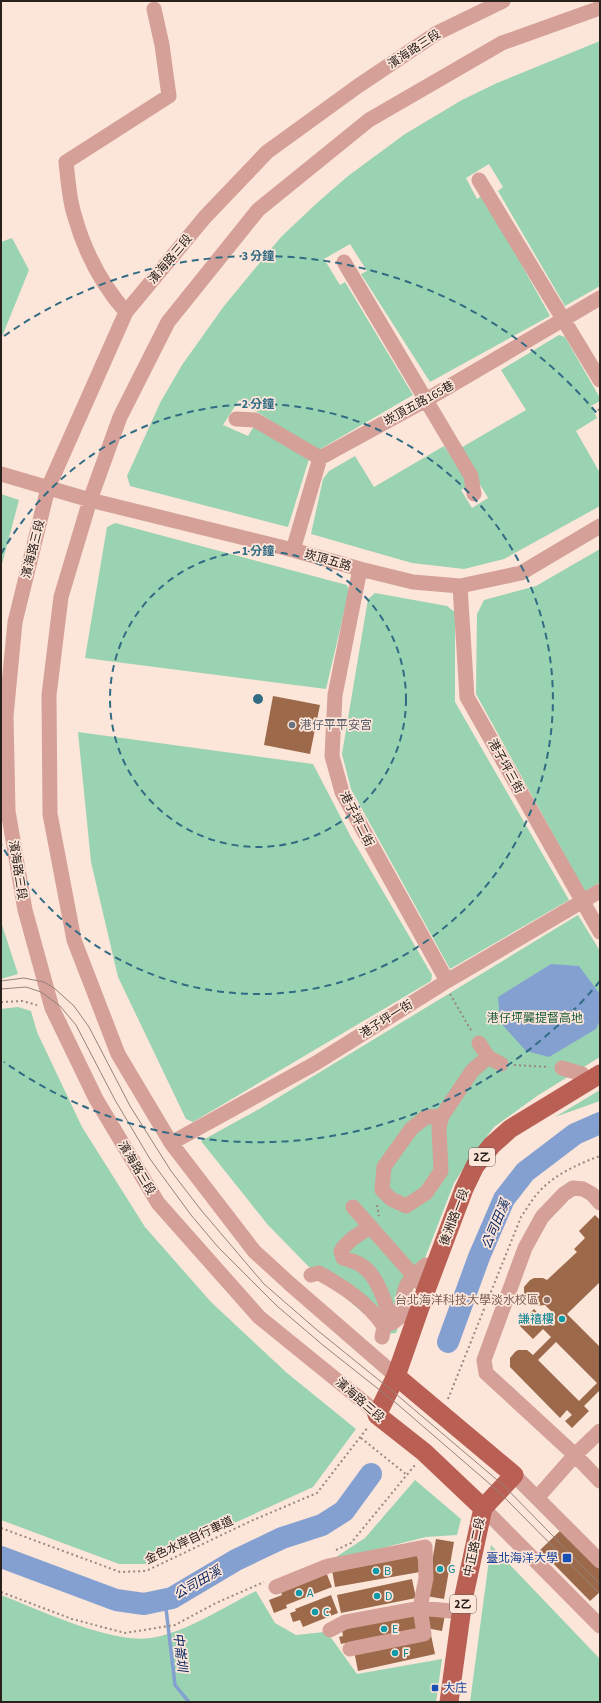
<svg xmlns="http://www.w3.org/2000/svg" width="601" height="1703" font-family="'Source Sans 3','Noto Sans TC',sans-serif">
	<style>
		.green { fill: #9ad3b1 }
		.water { fill: #84a0d1 }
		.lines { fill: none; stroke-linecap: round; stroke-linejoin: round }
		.stream { stroke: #84a0d1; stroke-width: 3.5 }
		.river { stroke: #84a0d1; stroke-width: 22 }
		.building { fill: #9c6a4a; fill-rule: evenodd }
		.path { stroke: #98887f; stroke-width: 2; stroke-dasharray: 2 3; stroke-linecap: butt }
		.minor { stroke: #d4a098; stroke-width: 15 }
		.major { stroke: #b95f53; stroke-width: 19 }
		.tram { stroke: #94837b; stroke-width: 1 }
		.ring { fill: none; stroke: #316c84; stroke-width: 2; stroke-dasharray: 7 5 }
		.worship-dot { fill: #6b7280; stroke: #fce5d9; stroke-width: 1.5 }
		.education-dot { fill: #8d6e63; stroke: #fce5d9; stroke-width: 1.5 }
		.culture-dot { fill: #0f9aa8; stroke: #fce5d9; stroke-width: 1.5 }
		.transit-dot { fill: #1a4fb4; stroke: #fce5d9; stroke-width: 1.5 }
		.labels { text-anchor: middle; stroke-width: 3.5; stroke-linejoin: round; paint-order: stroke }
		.shield { fill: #fce5d9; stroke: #695b54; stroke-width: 1 }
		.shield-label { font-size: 11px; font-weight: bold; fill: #2a201b }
		.street-label { font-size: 12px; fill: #2a201b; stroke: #fce5d9 }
		.worship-label { font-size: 12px; fill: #5b616d; stroke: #fce5d9; text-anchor: start }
		.park-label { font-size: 12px; fill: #195d3c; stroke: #fce5d9 }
		.education-label { font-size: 12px; fill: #785e54; stroke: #fce5d9; text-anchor: end }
		.culture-label { font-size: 12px; fill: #0d838f; stroke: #fce5d9; text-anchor: start }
		.transit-label { font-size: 12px; fill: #164399; stroke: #fce5d9; text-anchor: end }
		.water-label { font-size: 13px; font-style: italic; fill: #092761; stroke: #fce5d9 }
		.centre { fill: #316c84; stroke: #fce5d9; stroke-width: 2 }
		.ring-label { font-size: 12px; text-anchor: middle; font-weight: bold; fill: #316c84; stroke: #fce5d9; stroke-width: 3.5; stroke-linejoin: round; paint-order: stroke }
	</style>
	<rect width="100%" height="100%" fill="#fce5d9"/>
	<path class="green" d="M600,41V286L565,306L498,191L503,187L489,164L466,178L477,199L483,195L550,316L430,382L361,274L367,271L350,244L324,259L340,285L345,282L413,395L317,451L239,400L223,425L248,436L254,426L309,459L288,527L130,486L127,476L161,401L182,365L224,306L281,237L317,203L348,176L405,134L462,100L497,83Z
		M12,238L29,270L1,339V242Z
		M559,335L565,337L600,398V401L591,406L597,418L576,431L600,473V506L504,559L464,569L412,563L311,534L323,479L329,471L355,456L374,487L444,446L470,484L461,490L472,508L488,498L459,449L526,410L501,370Z
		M1,494L19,500L1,568Z
		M115,523L347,585L349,591L326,689L85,658L107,527Z
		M600,549V882L585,892L476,694L477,614L484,600L536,586Z
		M375,593L447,606L455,612V702L569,900L450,969L351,789L342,754L368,599Z
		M78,732L313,764L351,837L432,975L431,981L193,1122L186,1119L118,977L91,862Z
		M578,915L600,951V1057L537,1096L494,1127L471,1157L454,1183L396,1333L388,1334L308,1266L268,1225L201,1141L261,1108Z
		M1,925H2L18,974L1,979Z
		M18,1007L31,1011L37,1032L82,1127L145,1227L211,1302L287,1373L356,1429L313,1487L145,1564H119L1,1520V1009Z
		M600,1090V1101L555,1117Z
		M415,1480L461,1519L457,1535L426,1537L330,1561L365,1538Z
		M491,1545L600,1659V1702H470Z
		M256,1591L275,1623L296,1635L324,1632L332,1639L357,1674L442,1659L436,1702H1V1595C40,1610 111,1644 151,1638C187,1632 224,1607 256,1591Z"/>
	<path class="water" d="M551,964L579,966L600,994V1020L596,1029L549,1057L526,1051L500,1022L498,997Z"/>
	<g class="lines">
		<path class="stream" d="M165,1600L175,1685L189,1702"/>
		<path class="river" d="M448,1342L479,1257L504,1199L525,1172L575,1134L600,1123
			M1,1557L116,1600L144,1604L172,1598L236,1560L282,1538L322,1525L344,1511L371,1474"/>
	</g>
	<path class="building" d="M273,696L320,705L310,754L264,745Z
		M595,1215L600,1220V1282L567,1314L600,1347V1390L584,1406L589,1411L572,1428L565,1421L572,1415L567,1410L560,1418L510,1367V1358L515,1352L518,1350H527L533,1355L551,1337L543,1329L533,1339L518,1324L534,1309L547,1323L555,1315L545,1305L535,1306L527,1300L524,1292V1287L530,1280L534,1278H543L547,1280L577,1252L574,1249L585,1238L579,1231ZM556,1342L597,1383L579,1401L538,1360Z
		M562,1529L600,1569V1592L590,1601L540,1550Z
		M436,1539L454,1542L444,1599L426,1596Z
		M417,1554L420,1572L335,1587L332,1570Z
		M326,1572L332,1587L286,1605L287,1608L274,1613L269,1600L282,1595L280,1590Z
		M412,1579L416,1598L341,1613L337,1595Z
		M331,1595L338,1613L303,1627L300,1620L293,1622L290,1613L296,1611L295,1609Z
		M418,1612L422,1631L346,1647L345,1643L341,1644L339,1637L343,1636L342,1630Z
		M429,1612L445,1615L442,1631L426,1628Z
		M431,1635L435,1654L358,1671L354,1651Z"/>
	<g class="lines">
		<path class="path" d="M598,409L600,412
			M450,994L472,1032
			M1,1002L22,1001L37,1005
			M514,1065L549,1067
			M377,1205L379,1216
			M448,1399L521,1217C526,1210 531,1201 537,1194C553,1175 578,1164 600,1156
			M361,1438L407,1475
			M1,1528L120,1572L146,1571L251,1521L317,1493L368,1427
			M336,1550L351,1543L415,1465
			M1,1592L72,1619L125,1633L175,1625L216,1603L264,1582"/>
		<path class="minor" d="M479,180L600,380
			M344,262L471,476L474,494
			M126,312C101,284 84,250 74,214C69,198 68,179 66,162L169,96L162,45L154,9
			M236,419L255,420L320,458
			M1,474L90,500L293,550L360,569L413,582L460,586L521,573L600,526
			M293,550L320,458L426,400L600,298
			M360,569L335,695L332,756L342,792L447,981
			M460,586L467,697L600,932
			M488,1057L501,1064
			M562,1068L582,1074
			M442,1116L439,1128L441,1171L426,1193L406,1206L391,1199L382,1190L384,1167L411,1129L426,1117L442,1116L472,1071L488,1057L479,1043
			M171,1143L316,1063L447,981L600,891
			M600,1203L592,1194L583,1189L573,1188L564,1194L542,1217L525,1248L484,1360L486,1373L575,1455L600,1481
			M353,1207L420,1283
			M371,1227C360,1233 348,1240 341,1251L343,1258C349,1260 356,1262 361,1265C378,1275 386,1305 392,1323L384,1326L382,1337
			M311,1275L319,1273C344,1287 366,1301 384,1326
			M392,1323L401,1316C403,1290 404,1281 426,1265
			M396,1376L290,1284L254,1251L171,1143L118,1054L74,940L50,814L49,695L61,597L90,500L120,417L168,322L258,210L369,120L502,43L600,8
			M377,1415L370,1407L259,1317L158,1203L96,1099L52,1008L25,910L8,811L6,716L15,622L48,488L126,312L205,217L267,152L358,86L437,33L503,1
			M514,1475L600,1561
			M537,1498L575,1455L600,1431
			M483,1508L600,1626
			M276,1587L328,1566L425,1547L426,1578L420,1608L424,1634L350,1649
			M330,1630L345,1622L420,1608L451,1611"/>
		<path class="major" d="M396,1376L514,1475L483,1508L463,1600L449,1702
			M483,1508L424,1452L377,1415L396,1376L426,1290L464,1189L475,1166L492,1145L510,1129L600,1074"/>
		<path class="tram" d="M1,981L24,978L44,982L54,988L74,1006L89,1027L130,1106L171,1171L201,1210L264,1284L317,1330L390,1389L503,1485L600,1584
			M1,989L26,987L41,992L60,1006L76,1025L115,1100L150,1159L191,1215L218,1247L277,1306L324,1346L396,1403L498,1491L600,1594"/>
	</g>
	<g class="ring">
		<circle cx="258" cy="699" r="148"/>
		<path d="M1 554A295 295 0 1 1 1 844"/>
		<path d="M600 981A443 443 0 0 1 4 1062M4 336A443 443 0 0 1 600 417"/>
	</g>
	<circle class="worship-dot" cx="292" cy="725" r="4"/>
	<circle class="education-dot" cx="547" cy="1300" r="4"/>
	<g class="culture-dot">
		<circle cx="562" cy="1319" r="4"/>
		<circle cx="440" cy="1569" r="4"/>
		<circle cx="376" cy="1571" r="4"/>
		<circle cx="299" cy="1593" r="4"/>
		<circle cx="377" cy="1596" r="4"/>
		<circle cx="315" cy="1612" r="4"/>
		<circle cx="384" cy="1629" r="4"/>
		<circle cx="395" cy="1653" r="4"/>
	</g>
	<g class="transit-dot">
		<rect x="562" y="1553" width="10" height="10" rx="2"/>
		<rect x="431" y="1684" width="8" height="8" rx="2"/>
	</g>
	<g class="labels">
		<g class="shield">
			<rect x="469" y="1148" width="26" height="18" rx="3"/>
			<rect x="450" y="1595" width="26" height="18" rx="3"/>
		</g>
		<g class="shield-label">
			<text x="482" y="1161">2乙</text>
			<text x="463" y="1608">2乙</text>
		</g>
		<g class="street-label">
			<text transform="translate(414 49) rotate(-33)" y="4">濱海路三段</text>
			<text transform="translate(170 259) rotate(-50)" y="4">濱海路三段</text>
			<text transform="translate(419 403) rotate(-29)" y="4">崁頂五路165巷</text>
			<text transform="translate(33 549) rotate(-76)" y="4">濱海路三段</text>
			<text transform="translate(328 560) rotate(16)" y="4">崁頂五路</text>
			<text transform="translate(506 766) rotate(61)" y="4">港子坪三街</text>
			<text transform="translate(357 819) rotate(63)" y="4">港子坪二街</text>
			<text transform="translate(18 870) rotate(81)" y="4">濱海路三段</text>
			<text transform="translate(386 1019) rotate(-32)" y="4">港子坪一街</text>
			<text transform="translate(137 1168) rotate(59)" y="4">濱海路三段</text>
			<text transform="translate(454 1217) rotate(-69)" y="4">後洲路一段</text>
			<text transform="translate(360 1400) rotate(41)" y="4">濱海路三段</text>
			<text transform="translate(189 1540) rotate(-25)" y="4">金色水岸自行車道</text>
			<text transform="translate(474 1547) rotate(-78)" y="4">中正路二段</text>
		</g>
		<g class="worship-label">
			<text x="300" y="729">港仔平平安宮</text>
		</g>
		<g class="park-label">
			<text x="535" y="1022">港仔坪龔提督高地</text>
		</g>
		<g class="education-label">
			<text x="539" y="1304">台北海洋科技大學淡水校區</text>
		</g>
		<g class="culture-label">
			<text x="554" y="1323" text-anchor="end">謙禧樓</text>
			<text x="448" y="1573">G</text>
			<text x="384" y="1575">B</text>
			<text x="307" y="1597">A</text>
			<text x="385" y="1600">D</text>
			<text x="323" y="1616">C</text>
			<text x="392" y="1633">E</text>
			<text x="403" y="1657">F</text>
		</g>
		<g class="transit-label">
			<text x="558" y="1562">臺北海洋大學</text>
			<text x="443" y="1692" text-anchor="start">大庄</text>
		</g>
		<g class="water-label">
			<text transform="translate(495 1224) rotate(-67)" y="5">公司田溪</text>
			<text transform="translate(197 1582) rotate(-30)" y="5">公司田溪</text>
			<text transform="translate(181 1652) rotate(83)" y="5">中崙圳</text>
		</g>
	</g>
	<circle cx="258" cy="699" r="6" class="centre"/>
	<g class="ring-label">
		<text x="258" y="260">3 分鐘</text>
		<text x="258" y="408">2 分鐘</text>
		<text x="258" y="555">1 分鐘</text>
	</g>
	<rect width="601" height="1703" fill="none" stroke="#2a201b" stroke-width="4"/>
</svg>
